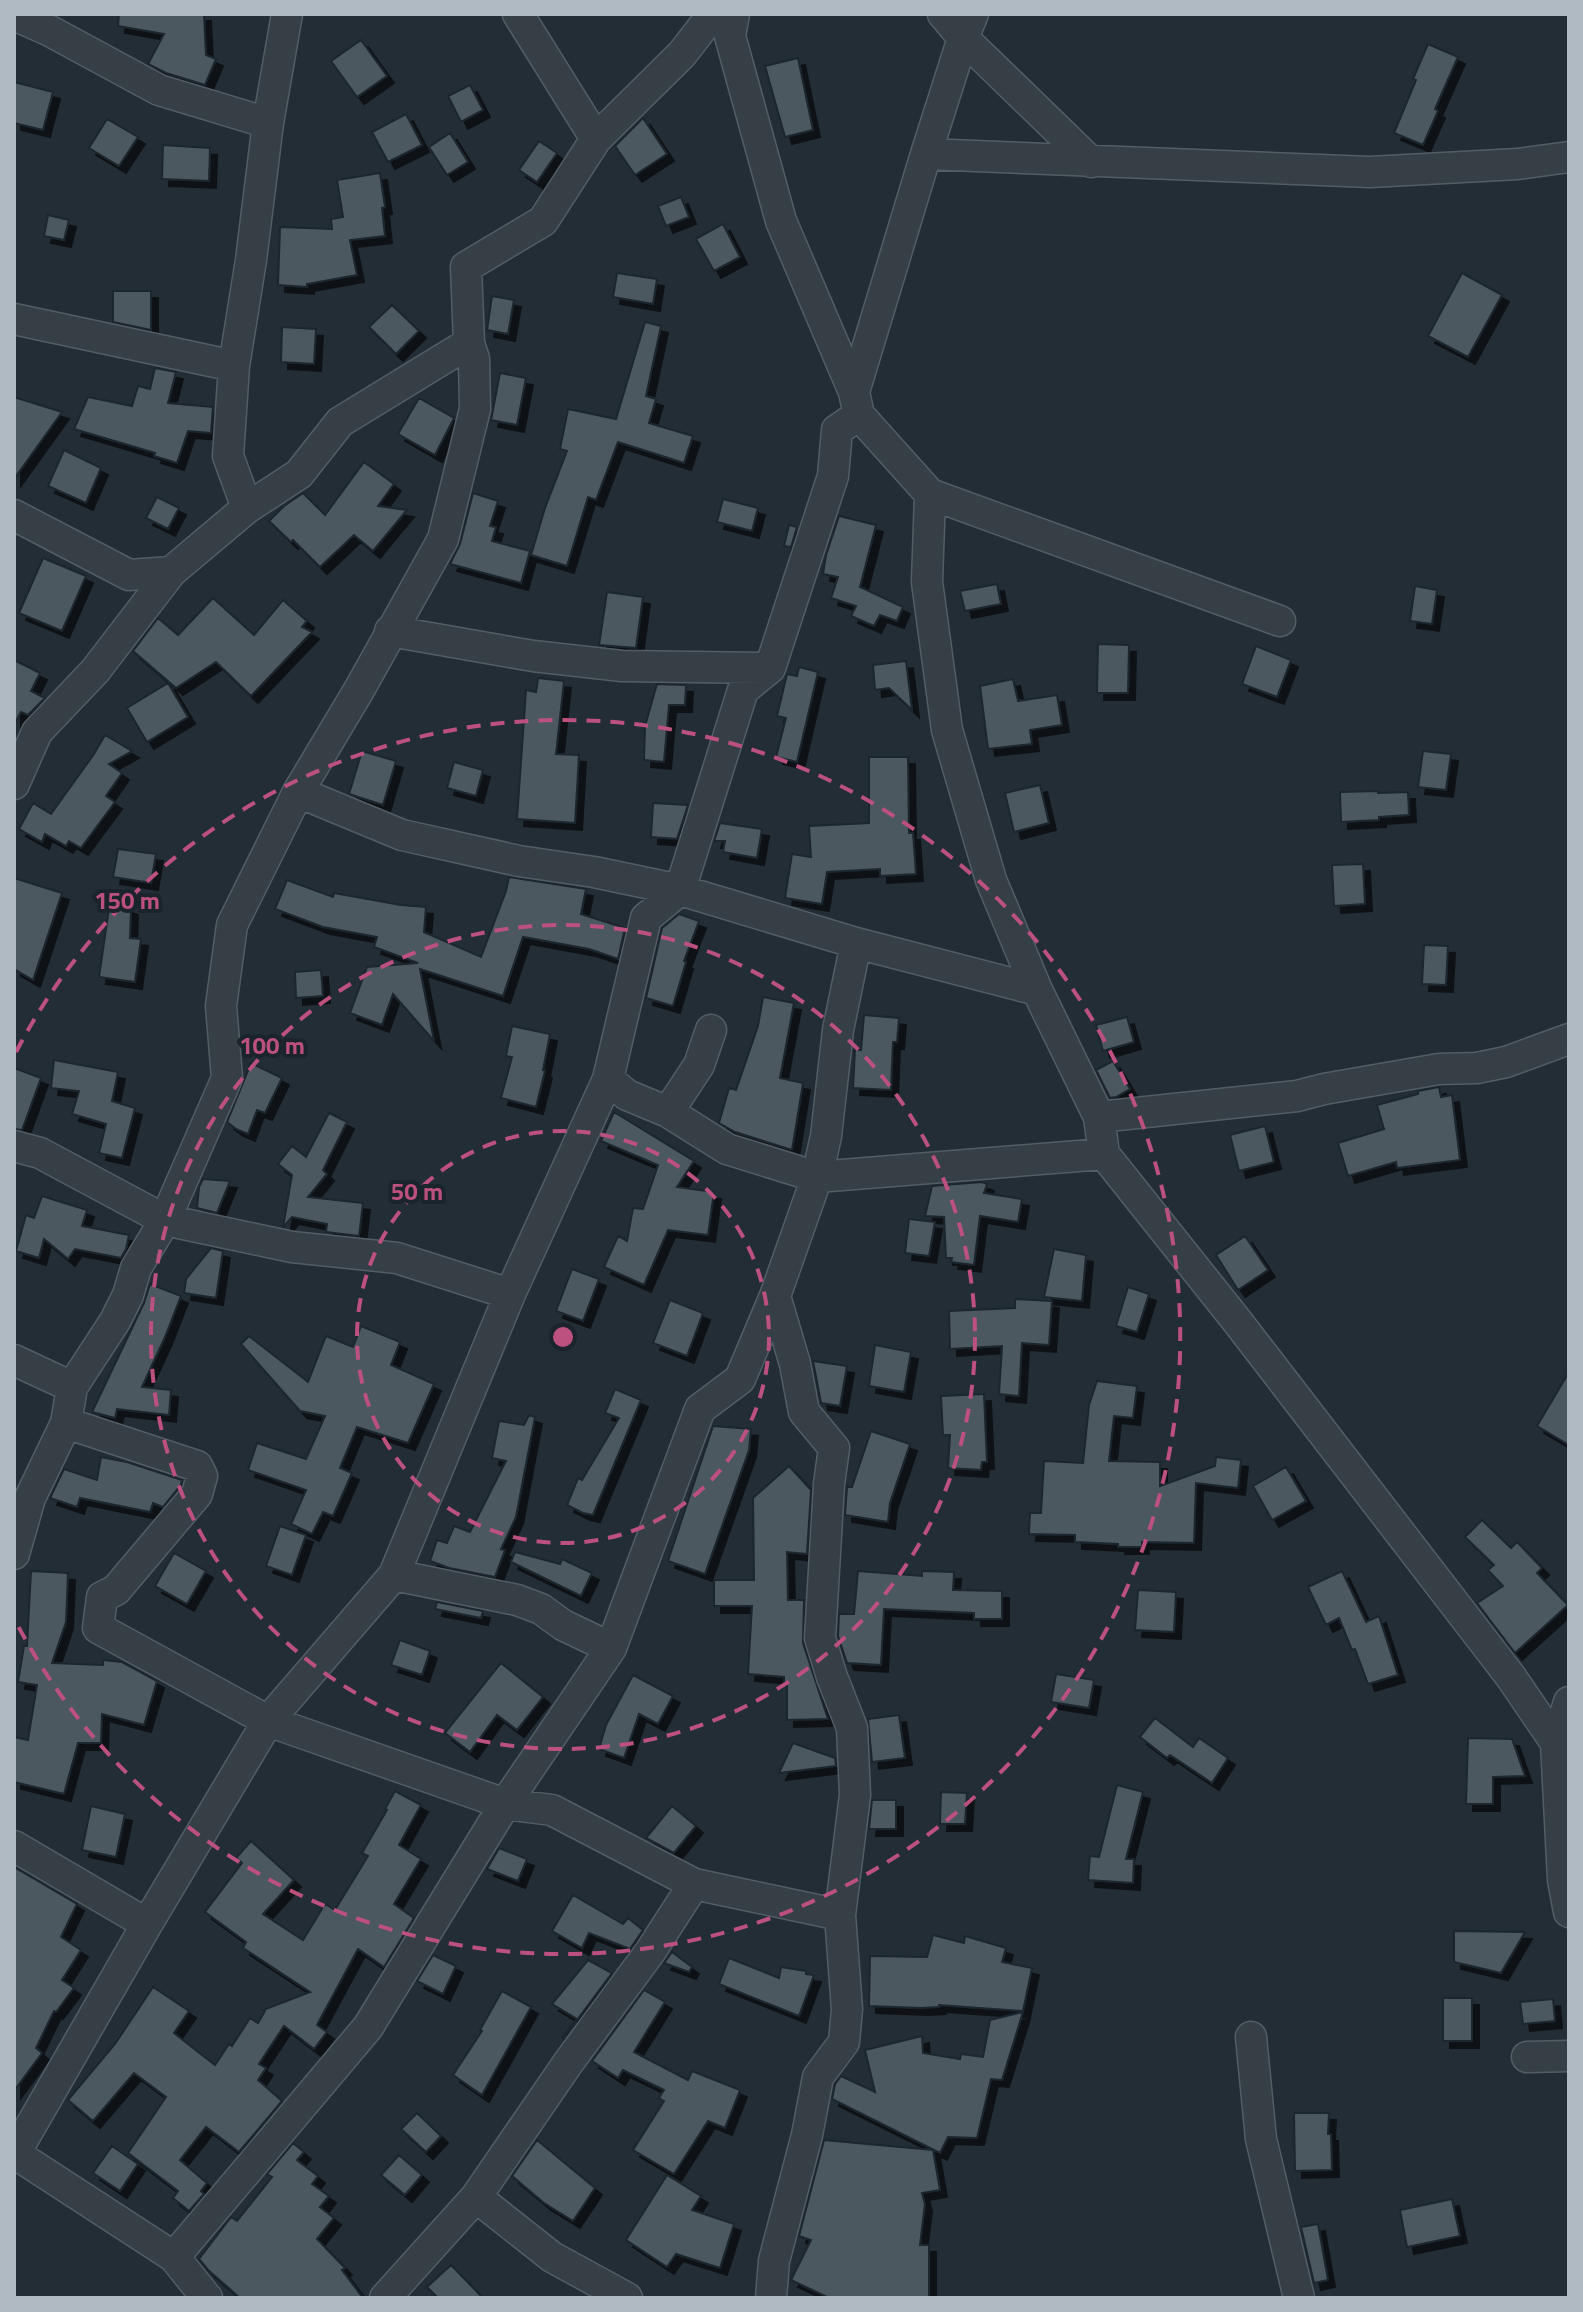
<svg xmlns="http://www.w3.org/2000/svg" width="1583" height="2312" font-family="'Titillium Web',sans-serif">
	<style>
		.building { fill: #4b5861; stroke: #1d262d; stroke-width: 2; filter: url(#shadow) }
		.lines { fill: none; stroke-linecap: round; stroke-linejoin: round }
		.minor-casing { stroke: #535d64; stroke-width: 33 }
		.minor { stroke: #363f46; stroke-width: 30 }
		.ring { fill: none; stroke: #bc517f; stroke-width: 4; stroke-dasharray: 14 10 }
		.centre { fill: #bc517f; stroke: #1b242b; stroke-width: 4 }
		.ring-label { font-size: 24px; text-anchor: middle; font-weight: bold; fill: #bc517f; stroke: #1b242b; stroke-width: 8; stroke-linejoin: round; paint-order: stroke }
	</style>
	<defs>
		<filter id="shadow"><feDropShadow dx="7" dy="7" stdDeviation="0" flood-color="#0009"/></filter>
	</defs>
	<rect width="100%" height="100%" fill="#232d36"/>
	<path class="building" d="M119,14H204L206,55L216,59L205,85L166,73L148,64L164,34L118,26Z
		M361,40L387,76L357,97L331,61Z
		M1428,44L1458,57L1435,109L1438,111L1423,145L1394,133L1416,80L1413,79Z
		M798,58L813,130L785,137L765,66Z
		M14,82L53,92L43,130L14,123Z
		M470,85L483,110L461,122L448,96Z
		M406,114L422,145L388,162L372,132Z
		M643,118L667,154L635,175L615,146Z
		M107,119L138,137L119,166L89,148Z
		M450,133L468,162L447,175L429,147Z
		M539,141L557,153L537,182L519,170Z
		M163,145L210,148L209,181L162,179Z
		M380,173L385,207L382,208L385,236L350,240L357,275L307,284V287L278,285L280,227L332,229L331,219L343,217L337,180Z
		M681,197L689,217L666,226L658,206Z
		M48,215L69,220L64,240L44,236Z
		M723,224L740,257L714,271L696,239Z
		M617,273L657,279L653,304L613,297Z
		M1462,273L1502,295L1468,357L1428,336Z
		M113,291H151V330L113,322Z
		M492,296L514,300L508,334L487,330Z
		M392,305L419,331L396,354L369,327Z
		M645,322L661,326L646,396L656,399L649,423L693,436L684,463L618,442L596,500L588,497L567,566L531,555L545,508L567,451L560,449L568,409L616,419Z
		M282,327L316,329L314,364L281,362Z
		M155,368L176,372L168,403L213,407L211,433L188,431L177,463L154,456L155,453L74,429L88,397L132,406L138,386L150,389Z
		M500,373L526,378L517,425L491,420Z
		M14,397L62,412L14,479Z
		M419,398L454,418L435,455L398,434Z
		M64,450L101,468L86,503L48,486Z
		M364,462L394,484L378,506L407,510L373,551L354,535L320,567L293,540L291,542L269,521L284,506L303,493L325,515Z
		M473,493L498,501L490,526L496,527L492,541L530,551L521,583L450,564L460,544Z
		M157,497L179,508L168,529L146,518Z
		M723,499L758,508L752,531L717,522Z
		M839,516L876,525L860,587L903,607L897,621L880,615L874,626L851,616L856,606L831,598L838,577L823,574L826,555Z
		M789,525L797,527L791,547L784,546Z
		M43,558L86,576L62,631L19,613Z
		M997,584L1001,604L965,611L960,591Z
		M1415,586L1437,590L1432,624L1410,621Z
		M607,592L643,597L636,648L599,645Z
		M213,598L254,635L283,600L307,621L302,627L312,632L251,696L216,662L176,688L133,651L158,618L178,635Z
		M1098,644L1129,645L1128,693H1097Z
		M1256,646L1291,660L1277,697L1242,684Z
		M14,660L40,673L31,691L45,698L28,715L21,712L14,725Z
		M906,661L912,710L889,688L875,690L873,665Z
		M799,667L818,672L797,762L776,757L786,718L777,716L787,674L797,676Z
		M538,678L564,681L556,754L579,755L575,823L517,819L526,690L536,692Z
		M1013,679L1018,701L1057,695L1062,725L1030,730L1032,744L988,749L980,686Z
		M168,683L188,717L147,742L127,708Z
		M657,684L686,685L685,705H669L664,762L644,760L645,726Z
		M105,735L132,751L109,764L122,773L106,796L115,802L81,848L69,841L66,846L45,834L42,842L19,829L33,803L51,814L94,754Z
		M362,751L396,761L383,805L349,794Z
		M1423,751L1451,754L1446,790L1418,787Z
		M869,757H908L909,833H913L916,874L880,876V869L827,872L822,904L785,898L792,854L811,857L809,826L869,823Z
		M454,762L483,770L476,796L447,788Z
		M1040,785L1049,823L1014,832L1005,793Z
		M1378,791V793L1408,792L1409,815L1379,817V820L1341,822L1340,792Z
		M653,803L688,805L677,839L651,837Z
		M720,823L762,829L757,858L723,852L725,841H714Z
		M118,849L156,854L151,883L113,877Z
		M1363,864L1365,904L1334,906L1332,865Z
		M509,877L586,889L581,914L625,928L618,959L589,949L523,937L503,996L420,969L434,1041L393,994L382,1025L350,1013L367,967L418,963L374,947L377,937L323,927L275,909L287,880L333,897L334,893L401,905L426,907L424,932L481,957L506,891Z
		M14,878L62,893L33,980L14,969Z
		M110,901L131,908L130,938L141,939L135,982L99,977Z
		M679,914L699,921L684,961L686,962L673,1006L646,998L662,928Z
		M1424,945L1448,946L1446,985L1422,984Z
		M321,970L323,996L296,998L295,972Z
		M763,997L794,1003L780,1078L803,1083L792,1150L735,1132L719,1123L729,1088L736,1090L758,1026Z
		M864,1015L899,1018L897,1042H893L891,1090L853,1088L855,1049L861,1050Z
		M1127,1017L1134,1042L1103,1051L1096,1025Z
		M512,1026L550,1034L543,1070L545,1071L536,1107L501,1098L512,1057L506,1056Z
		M54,1060L118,1072L112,1101L135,1108L122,1158L99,1153L106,1124L72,1114L79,1091L51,1088Z
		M1113,1061L1130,1089L1116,1097L1110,1098L1096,1070Z
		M251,1063L282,1078L265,1113L257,1110L248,1134L236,1129L227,1122Z
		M14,1068L41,1078L22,1130L14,1129Z
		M1439,1087L1441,1097L1452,1095L1460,1160L1397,1168L1396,1162L1348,1176L1338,1143L1384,1129L1377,1105L1418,1094V1091Z
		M614,1112L694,1161L677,1187L714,1192L708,1235L668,1230L644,1285L604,1267L618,1236L627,1241L633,1208L643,1209L658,1165L601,1141Z
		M329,1113L347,1122L323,1170L327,1174L308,1197L363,1203L359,1236L326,1232L327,1224L292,1217L283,1227L292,1175L278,1164L292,1146L306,1157Z
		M1265,1126L1274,1162L1239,1171L1230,1135Z
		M203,1179L230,1181L217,1213L197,1208L199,1187Z
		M982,1182L987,1184L984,1193L1022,1199L1018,1222L980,1216L974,1265L951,1262L952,1258H946L944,1217L925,1216L932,1186Z
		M42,1196L87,1210L82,1226L129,1235L126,1249L121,1258L75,1249L68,1259L44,1239L39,1258L16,1251L26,1215L34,1218Z
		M909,1219L935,1222L929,1256L905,1253Z
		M1245,1236L1268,1270L1238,1290L1216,1255Z
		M211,1248L223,1251L216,1298L184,1293L186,1279Z
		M1054,1249L1086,1255L1082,1301L1044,1297Z
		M572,1269L599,1279L583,1321L556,1311Z
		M150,1284L181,1296L165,1337L142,1387L171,1390L169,1415L117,1409L115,1418L92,1412L144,1303Z
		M1128,1287L1149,1294L1137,1332L1116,1326Z
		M1015,1299L1052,1301L1049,1345L1022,1343L1019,1396L999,1394L1002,1346L950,1349L949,1311L1015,1308Z
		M670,1300L703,1313L687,1356L653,1343Z
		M361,1326L400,1342L391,1365L434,1384L408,1443L357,1427L340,1468L352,1473L333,1516L323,1512L312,1534L291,1524L306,1490L248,1470L257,1443L306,1459L325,1416L300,1411L241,1344L249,1336L308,1382L326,1336L353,1347Z
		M875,1345L911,1352L904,1392L869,1386Z
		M813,1361L847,1366L840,1406L821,1403Z
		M1569,1372V1445L1537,1426Z
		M1097,1381L1137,1386L1133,1418L1114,1416L1109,1461L1160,1462V1486L1215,1466L1216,1457L1241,1460L1238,1488L1196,1483L1194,1543L1142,1542V1547H1118V1544L1075,1542V1535L1029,1534L1030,1513H1041L1044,1461L1083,1463L1089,1405Z
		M615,1389L641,1400L593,1515L583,1513L567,1505L578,1478L582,1480L619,1418L605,1413Z
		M984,1394L987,1462H982L981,1470L948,1468L950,1435H943L941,1396Z
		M529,1415L535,1417L516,1517L501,1549L505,1550L495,1577L449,1568L430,1561L437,1540L447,1543L454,1526L470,1532L506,1461L492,1458L499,1421L524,1425Z
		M713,1426L751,1429L749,1450L705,1574L668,1561Z
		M871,1431L910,1444L890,1503L888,1522L845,1515L847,1487H852Z
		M101,1457L127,1462L182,1480L181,1485L163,1507L153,1503L150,1512L80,1498L77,1507L50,1498L64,1469L97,1480Z
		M789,1466L811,1490L807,1554L787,1552L788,1600H804L803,1643L828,1719L787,1720V1682H784V1677L748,1674L752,1606H714V1580H754L753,1498Z
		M1286,1467L1306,1501L1272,1520L1253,1486Z
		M1482,1520L1511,1548L1517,1542L1542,1568L1537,1573L1568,1605L1515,1653L1477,1603L1503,1586L1488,1570L1494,1565L1465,1537Z
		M280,1526L306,1535L292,1575L266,1566Z
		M515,1552L560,1564L562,1559L592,1573L581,1596L511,1562Z
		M174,1553L206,1571L187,1604L155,1586Z
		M31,1571L68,1573L66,1622L52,1663L103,1665V1660L122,1662L157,1681L144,1725L102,1714L101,1743H78L64,1794L14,1782V1737L28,1740L37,1685L18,1682L24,1646H27Z
		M858,1571L922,1576V1571L954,1572L953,1590L1002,1591V1619H974V1613L884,1609L881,1665L847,1663L838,1636L839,1614H854Z
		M1342,1571L1366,1622L1379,1616L1398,1675L1368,1684L1355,1649L1352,1650L1339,1618L1326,1625L1308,1587Z
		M1138,1590L1176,1592L1174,1632L1135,1630Z
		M437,1602L483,1611L481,1618L435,1609Z
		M400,1640L430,1651L422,1675L391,1665Z
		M501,1663L543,1697L517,1730L497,1715L470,1752L445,1733Z
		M1056,1674L1094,1680L1089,1708L1051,1702Z
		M633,1675L673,1696L658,1724L639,1714L624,1758L599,1749L606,1725Z
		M899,1715L905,1758L872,1762L868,1719Z
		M1155,1718L1193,1747L1199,1738L1228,1758L1212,1783L1170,1755L1167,1758L1140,1737Z
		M1468,1738L1512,1739L1525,1776L1493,1777V1804H1466Z
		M793,1743L835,1758L836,1766L779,1773Z
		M1117,1785L1143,1792L1126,1859H1134L1133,1883L1088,1880L1090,1856L1099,1857Z
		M395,1791L421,1805L399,1845L421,1859L394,1904L414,1918L384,1967L358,1949L317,2025L327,2032L314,2049L284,2026L259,2064L266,2068L258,2080L282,2101L239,2152L206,2127L180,2160L207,2183L201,2191L204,2194L189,2211L173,2198L178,2191L128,2153L166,2097L134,2073L93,2121L68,2100L115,2044L153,1987L189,2011L174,2033L215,2065L229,2044L232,2046L250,2018L258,2023L265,2011L263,2010L310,1992L243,1948L246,1942L205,1912L242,1863L236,1858L251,1841L294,1880L263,1914L303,1940L325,1904L335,1910L368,1856L362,1853L387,1810L385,1809Z
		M941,1792L967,1793L965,1824H940Z
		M872,1800H896V1829H869Z
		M91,1806L125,1814L116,1857L82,1850Z
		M672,1806L696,1826L674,1853L646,1838Z
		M499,1848L527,1859L518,1881L487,1869Z
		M14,1867L77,1904L61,1937L81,1950L62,1980L74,1988L56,2012L54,2011L36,2048L42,2053L14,2091Z
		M573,1895L623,1924L628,1918L643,1930L630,1949L589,1933L582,1948L552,1931Z
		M1454,1931L1525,1932L1501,1973L1454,1962Z
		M933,1935L964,1943L965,1936L1006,1948L1002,1962L1032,1968L1023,2011L939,2005V2007L921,2008L869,2006L870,1956L927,1957Z
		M672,1952L692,1967L689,1972L664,1963Z
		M433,1955L456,1966L443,1994L417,1981Z
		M729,1958L779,1978L781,1967L806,1971V1974L814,1975L799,2016L719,1984Z
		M588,1960L612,1973L563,2039L562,2037L577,2019L552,2004Z
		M644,1990L665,2002L634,2052L688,2080L692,2071L740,2090L725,2128L708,2121L674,2174L633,2150L664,2101L659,2098L664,2090L623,2070L618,2078L592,2061Z
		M502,1991L531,2007L482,2095L453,2075L482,2031L480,2030Z
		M1443,1998H1472V2041H1443Z
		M1553,1999L1555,2021L1523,2024L1520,2002Z
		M1023,2012L1002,2080L991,2079L977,2138L948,2137L940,2153L832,2099L835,2084L841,2076L875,2092L865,2050L922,2036L923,2053L960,2059L961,2054L983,2057L990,2020Z
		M417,2113L441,2136L426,2152L401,2129Z
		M1294,2113H1329L1328,2134H1331L1332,2170L1295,2171Z
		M537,2140L595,2188L573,2221L544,2203L512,2176Z
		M824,2140L933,2150L940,2190L922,2193L925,2204L920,2245H929V2298H829L791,2280L811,2240L799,2236Z
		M293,2143L304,2152L297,2160L318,2176L312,2184L329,2196L320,2207L334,2218L317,2239L345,2268L342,2270L363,2298H240L208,2270L199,2259L231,2217L237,2221L272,2177L267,2174Z
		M112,2146L138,2164L120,2191L93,2173Z
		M399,2155L422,2175L405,2195L381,2175Z
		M667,2175L701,2196L692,2210L734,2224L720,2268L676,2254L667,2267L626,2240Z
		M1452,2199L1460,2236L1407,2247L1400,2210Z
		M1318,2224L1328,2280L1314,2283L1301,2227Z
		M451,2265L483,2298H438L427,2287Z"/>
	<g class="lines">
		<defs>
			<path id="minor" d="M518,14L596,139
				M734,14L730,36L781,221L854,392L859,415L930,494L927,582L947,730L991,880L1037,990L1099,1117L1104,1154L1237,1321L1511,1677L1556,1743L1563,1880L1569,1912
				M943,14L963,38L1091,162
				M14,15L50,31L159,90L268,123
				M926,154L1370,172L1518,164L1569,157
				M14,319L234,366
				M854,392L926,154L963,38L973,14
				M930,494L1280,621
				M247,508L228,456L234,366L251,260L268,123L287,14
				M14,515L129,575L171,572
				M390,631L533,656L622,666L770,668
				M14,784L37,732L95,671L171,572L247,508L299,474L340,422L469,343L466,267L543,221L596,139L682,54L713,14
				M298,792L402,835L519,861L594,872L680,890L856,943L1037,990
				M608,1079L627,1095L668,1112L727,1149L817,1177L1104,1154
				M668,1112L699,1065L711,1030
				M1099,1117L1297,1096L1324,1089L1439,1069L1477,1068L1506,1062L1569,1039
				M14,1146L40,1153L165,1220L292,1247L397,1258L510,1294
				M14,1360L72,1387
				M66,1423L197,1466L202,1476L197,1494L116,1590L102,1597L98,1628L268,1721L505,1804L552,1810L694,1884L840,1915
				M14,1554L30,1498L66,1423L72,1387L115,1321L128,1295L136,1268L165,1220L227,1078L221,1006L232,925L298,792L359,690L443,539L475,409L474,359L469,343
				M394,1575L517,1600L541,1609L563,1625L611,1648
				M1556,1743L1569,1702
				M14,1846L147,1924
				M1251,2037L1261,2139L1299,2298
				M1527,2057L1569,2056
				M14,2153L174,2257L207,2298
				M14,2155L147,1924L268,1721L394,1575L510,1294L608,1079L646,918L680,890L743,690L770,668L833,476L837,430L859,415
				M476,2197L552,2257L627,2298
				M174,2257L368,2027L505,1804L611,1648L700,1409L740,1379L775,1296L817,1177L826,1136L838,1030L856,943
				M385,2298L476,2197L568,2063L650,1952L694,1884
				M771,2298L774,2261L807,2135L818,2077L844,2042L847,2009L840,1915L855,1795L852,1728L832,1677L820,1638L829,1484L834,1448L804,1412L795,1364L775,1296"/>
		</defs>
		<use href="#minor" class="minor-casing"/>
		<use href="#minor" class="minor"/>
	</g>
	<g class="ring">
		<circle cx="563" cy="1337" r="206"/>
		<circle cx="563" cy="1337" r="412"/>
		<path d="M16 1052A617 617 0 1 1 16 1622"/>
	</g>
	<circle cx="563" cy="1337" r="12" class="centre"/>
	<g class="ring-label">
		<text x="127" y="909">150 m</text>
		<text x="272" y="1054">100 m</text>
		<text x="417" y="1200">50 m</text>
	</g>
	<rect width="1583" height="2312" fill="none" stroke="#b0bac3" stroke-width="32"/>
</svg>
